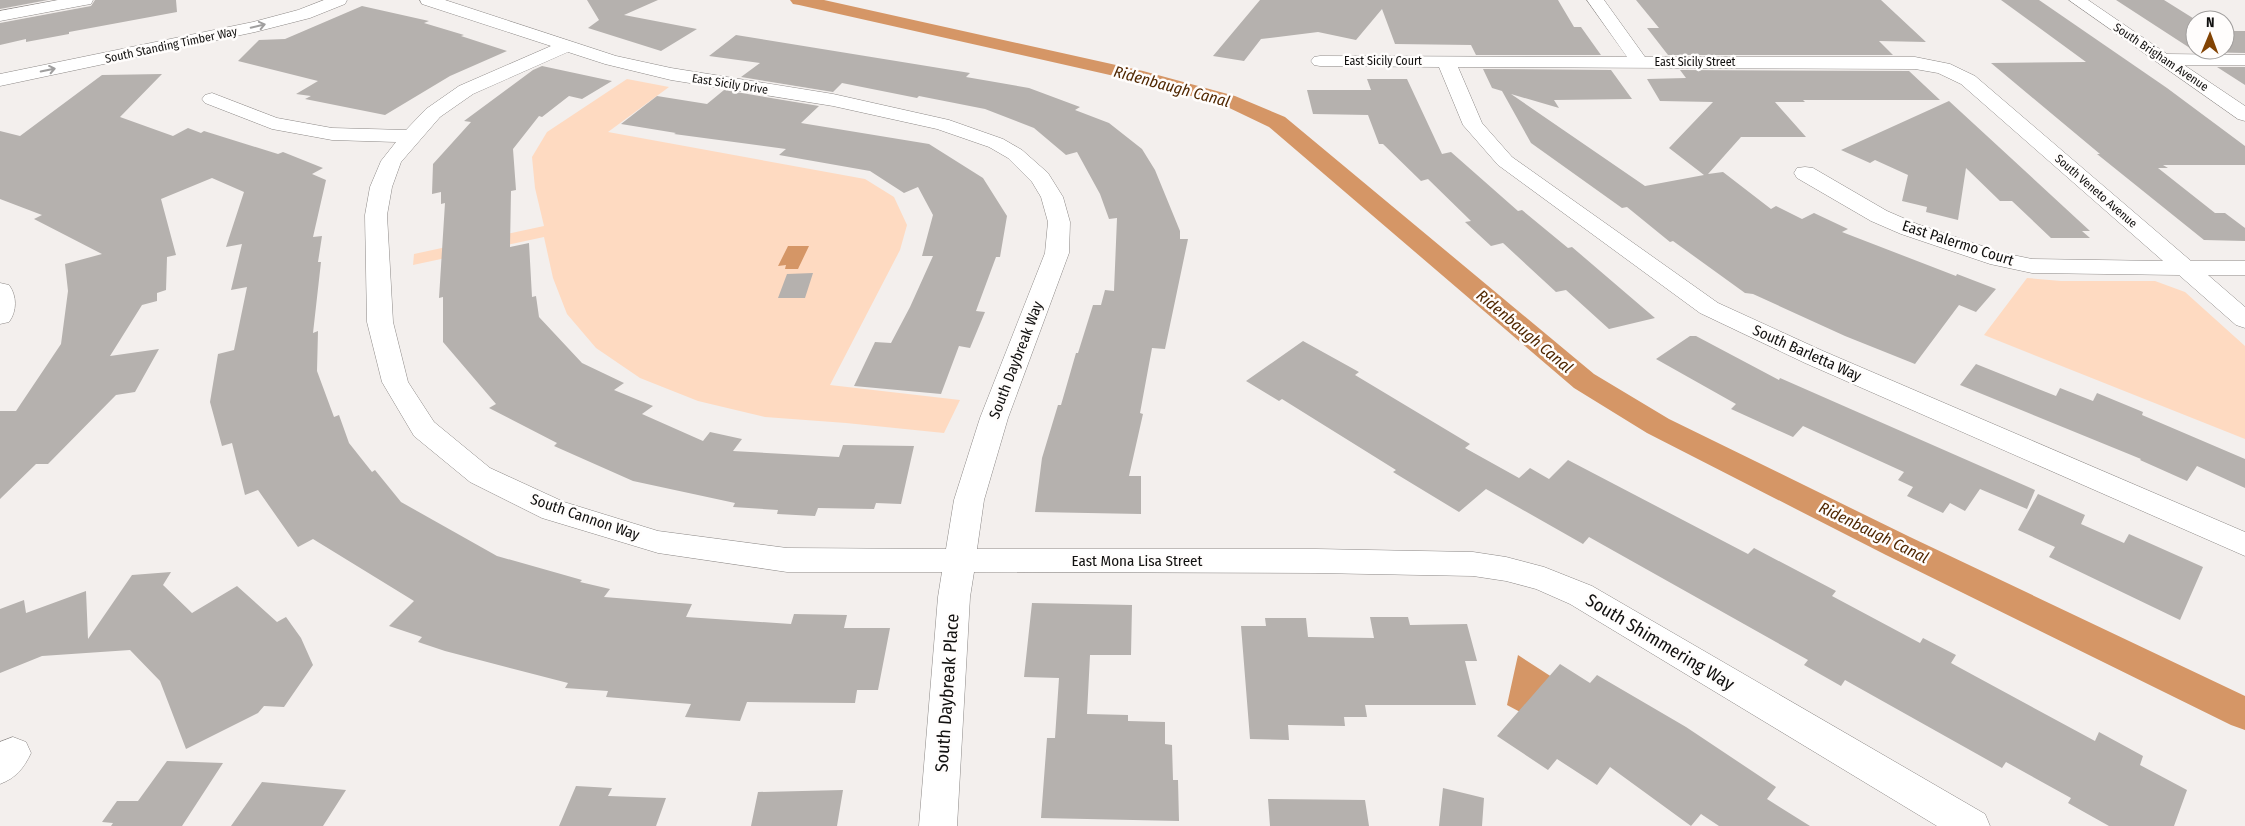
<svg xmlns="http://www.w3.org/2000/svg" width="2245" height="826" font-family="'Fira Sans Condensed',sans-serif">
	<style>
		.green { fill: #fedac1 }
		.water { fill: #d59666 }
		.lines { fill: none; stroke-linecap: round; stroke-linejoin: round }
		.canal { fill: #d59666; fill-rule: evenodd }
		.building { fill: #b5b1ae }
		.minor-casing { stroke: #8d8987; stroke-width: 1 }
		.minor { fill: #fff; fill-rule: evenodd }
		.oneway { stroke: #a09f9f }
		.labels { text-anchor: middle; stroke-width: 5; stroke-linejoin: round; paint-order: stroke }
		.far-street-label { font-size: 12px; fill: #11100f; stroke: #fffdfc }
		.street-label { font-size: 15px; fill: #11100f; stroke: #fffdfc }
		.water-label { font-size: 16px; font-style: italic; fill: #502701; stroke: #fffdfc }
		.near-street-label { font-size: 18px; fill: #11100f; stroke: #fffdfc }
	</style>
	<rect width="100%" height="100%" fill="#f3efed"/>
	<path class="green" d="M627,79L669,87L608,132L865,179L894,197L907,225L900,250L830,385L960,400L944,433L846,423L765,417L698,401L640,378L596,348L567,314L553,278L544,237L413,265L414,254L544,226L535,188L532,157L547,132Z
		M2027,278L2061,281H2155L2185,292L2245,346V439L1984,335Z"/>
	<path class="water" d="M788,246H809L798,269H785L786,265L778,266Z
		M1518,655L1555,679L1522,713L1507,705Z"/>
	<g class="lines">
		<path class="canal" d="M790,0H824L1143,71L1235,96L1285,117L1594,374L1669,419L1910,537L2245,696V730L2231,725L1886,555L1647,433L1574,388L1269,127L1221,104L1132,80L799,5L793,4Z"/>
	</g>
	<path class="building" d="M0,0H48L0,9Z
		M95,0H176L177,12L69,32V34L26,42V39L0,45V23L91,6Z
		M587,0H658L624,15L697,29L661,51L588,28L599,20Z
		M1260,0H1558L1574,27H1581L1601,55H1476L1471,45L1395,44L1382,9L1356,40L1318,32L1261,39L1244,61L1213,56Z
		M1636,0H1881L1926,42L1879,41L1893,55H1668L1647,28H1659Z
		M2001,0H2039L2167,88L2245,146V165H2163L2168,168H2158L2215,213H2225L2245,228V241L2204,240L2097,154H2100L1991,63L2086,62Z
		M2116,0H2164L2196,20L2195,50H2225V31H2245V53L2196,52Z
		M362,6L429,21L424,23L464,35L461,36L507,51L450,76L385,115L305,99L311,96L296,94L318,81L238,61L259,40L285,39Z
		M736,35L970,73L966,77L1029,88L1080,107L1075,110L1109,123L1142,149L1155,170L1180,231V239H1188L1165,349L1152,348L1140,413L1143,414L1129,476H1141V514L1035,512L1042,458L1058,405H1061L1076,353H1078L1093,305H1101L1105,290L1114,291L1117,218L1109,219L1100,194L1077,152L1066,155L1034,128L985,109L919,96L917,98L842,83L833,92L741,77L760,63L709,56Z
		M542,66L612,81L582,99L569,96L542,117L539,116L513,149L516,190L511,191L510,247L529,243L532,297L536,296L539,317L582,363L624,383L614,390L653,406L642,414L703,441L710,432L742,439L733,451L839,457L843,445L914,446L901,504L876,503L874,509L818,508L815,516L777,514L778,510L733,507L735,503L633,481L554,446L557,443L489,408L496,404L443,342V297L439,298L445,203L441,204V192L432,194L433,164L471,122L464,121L533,70Z
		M2217,67H2245V85Z
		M1483,69L1611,70L1632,99L1554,100L1559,108L1511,94L1645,186L1704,175L1669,148L1713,102L1660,101L1647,79L1686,78L1680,70L1909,71L1940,100H1803L1805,102H1775L1806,137H1741L1708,174L1723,172L1771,209L1776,206L1802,219L1814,213L1848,229L1842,232L1956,276L1957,274L1996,289L1976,312L1959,305L1915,364L1845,336L1753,294L1745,293L1673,241L1670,242L1627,207L1622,208L1531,143L1502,91L1492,88Z
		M162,74L120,117L173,136L188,128L201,133L204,131L278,154L283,152L323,168L312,174L326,180L313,237L322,236L318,262H321L313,333L318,331L317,371L334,417L339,415L349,443L372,472L375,470L401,502L497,556L582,580L580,582L610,589L604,597L692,604L686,617L791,624L794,614L847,615L844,628H890L878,690H857L855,703L747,702L740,721L685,717L691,704L606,697L608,691L565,688L568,683L445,651L418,642L422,637L389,626L414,601L313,539L298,547L258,490L245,495L232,443L222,446L210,402L218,354L234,350L247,287L231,290L242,244L226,247L244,192L212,178L161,199L176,255L167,257L166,290L157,293V301L142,305L110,356L159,349L135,392L116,395L48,464H36L0,499V411H16L61,344L68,291L65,264L102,254L34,219L42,215L0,199V131L20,136L102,75Z
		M1367,79H1407L1442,154L1451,152L1518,211L1522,210L1568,248L1572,247L1655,318L1609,329L1566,290L1556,292L1503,243L1491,246L1465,222L1471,221L1428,179L1421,181L1383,144H1379L1368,115L1313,114L1307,90H1371Z
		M724,90L819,106L801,123L929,144L983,178L1007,216L1000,257H996L976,311L985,312L970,348L959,346L941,394L854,386L875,342L891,343L910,307L933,256H922L933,215L918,187L904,193L870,171L779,155L786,149L674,134L676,133L621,124L657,96L707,104Z
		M1949,101L2090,231H2082L2090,238H2051L2012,201H2000L1966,168L1958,220L1926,212L1927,207L1902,201L1908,175L1875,160L1870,163L1841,150Z
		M813,273L805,298H778L787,274Z
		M1690,336H1696L1779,380L1780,378L2035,490L2027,509L1980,489L1965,511L1950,503L1943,513L1907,496L1913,487L1898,480L1904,472L1803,426L1793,437L1731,409L1736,404L1656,359Z
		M1303,341L1359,372L1355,375L1470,444L1465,448L1519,478L1530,468L1549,479L1568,460L1748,554L1754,548L1836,591L1832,596L1920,643L1923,638L1956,655L1951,663L2095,741L2099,732L2143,756L2140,765L2187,790L2174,826H2109L2068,803L2071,798L2006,762L2002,768L1845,680L1841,686L1804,665L1808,660L1589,537L1583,544L1486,489L1459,512L1393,472L1396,470L1282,399L1279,401L1246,381Z
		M1976,364L2056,396L2060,388L2093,401L2097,393L2143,412L2142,415L2245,459V488L2197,466L2187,481L2140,460L2141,459L1960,385Z
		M2038,494L2085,515L2081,524L2124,543L2129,534L2203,567L2180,620L2049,557L2055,547L2018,530Z
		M171,572L163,585L192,613L237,586L277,622L286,617L301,638L313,665L284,707L264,706L258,713L186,749L160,681L130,650L42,656L0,673V609L24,600L26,613L86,591L88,639L132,575Z
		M1032,603L1132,605L1131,655H1090L1087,714L1128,715V721L1165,722V744L1172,745L1173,780H1178L1179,821L1041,818L1047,738H1055L1059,678L1024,677Z
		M1370,617H1408L1410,625L1467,624L1477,661H1465L1476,705H1365L1367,717H1344L1345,726L1288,725L1289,740L1250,739L1241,626H1266L1265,618H1306L1308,637L1374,638Z
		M1560,664L1590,683L1597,675L1686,727L1776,787L1767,799L1810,826H1719L1701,814L1691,826L1610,767L1597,785L1557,759L1548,770L1497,736Z
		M167,761L223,763L182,826H111L113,823L102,822L117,801H138Z
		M262,782L346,790L323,826H231Z
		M576,786L612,788L608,796L666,798L656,826H559Z
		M1443,788L1484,798L1482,826H1439Z
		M843,790L837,826H751L758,792Z
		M1268,799L1365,800L1369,826H1270Z"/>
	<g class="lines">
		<defs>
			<path id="minor" d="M58,0H93L91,4L85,5L0,21V11Z
				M324,0H347L345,4L310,18L255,32L0,86V74L253,22L298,10Z
				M420,0H445L616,56L671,68L833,94L949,120L1003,139L1022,150L1048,173L1063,197L1070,222L1069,253L1008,418L984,500L977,549H1316L1473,552L1506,557L1544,567L1592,586L1985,814L1990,826H1937L1570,604L1536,589L1506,581L1473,576L1316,573L974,572L970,597L957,826H919L938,597L942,572H787L658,553L542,518L470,482L414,436L382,382L367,322L365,215L370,187L381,161L396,142L332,140L272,129L205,103L202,99L205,95L212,93L277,118L332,128L406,130L426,109L459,86L551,46L422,4ZM568,52L605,64L671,80L833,106L937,129L989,147L1008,158L1032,182L1041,197L1048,222L1045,253L980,418L954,500L946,549L787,548L658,531L564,502L490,468L434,422L408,382L393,322L387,215L392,187L401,162L440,117L473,94Z
				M1587,0H1604L1645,57H1915L1950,64L1975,76L2191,261H2245V275H2208L2245,307V328L2236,325L2179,275L2032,273L1990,264L1901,234L1871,221L1797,178L1794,173L1797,168L1805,167L1813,168L1887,211L1917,224L2003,253L2032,259L2163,261L1961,84L1938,73L1915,69L1458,67L1482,123L1512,157L1718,303L1823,351L2245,532V556L1805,363L1700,313L1498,165L1463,125L1439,67L1320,66L1314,65L1311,61L1314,57L1320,56L1627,57Z
				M2069,0H2088L2167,54L2245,55V65H2184L2245,106V121L2238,119Z
				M0,283L9,285C17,296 17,311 9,322L0,324Z
				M13,737L26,742L31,753C24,768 16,778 0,784V742Z"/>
		</defs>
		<use href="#minor" class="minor-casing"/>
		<use href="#minor" class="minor"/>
	</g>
	<defs><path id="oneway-shaft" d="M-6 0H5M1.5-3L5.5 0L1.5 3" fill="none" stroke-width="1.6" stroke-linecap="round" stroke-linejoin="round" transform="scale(1.25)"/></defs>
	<g class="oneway">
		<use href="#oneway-shaft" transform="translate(258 26) rotate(-14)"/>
		<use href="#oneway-shaft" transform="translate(48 70) rotate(-12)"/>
	</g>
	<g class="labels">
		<g class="far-street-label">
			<text transform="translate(171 45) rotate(-12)" y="4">South Standing Timber Way</text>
			<text transform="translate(2161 57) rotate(34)" y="4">South Brigham Avenue</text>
			<text x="1383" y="65">East Sicily Court</text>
			<text x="1695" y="66">East Sicily Street</text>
			<text transform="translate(730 84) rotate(9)" y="4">East Sicily Drive</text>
			<text transform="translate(2096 191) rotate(41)" y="4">South Veneto Avenue</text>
		</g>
		<g class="street-label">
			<text transform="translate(1958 243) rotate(18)" y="5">East Palermo Court</text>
			<text transform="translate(1807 353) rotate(24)" y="5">South Barletta Way</text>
			<text transform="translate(1016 360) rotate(-69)" y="5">South Daybreak Way</text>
			<text transform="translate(585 517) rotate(19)" y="5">South Cannon Way</text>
			<text x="1137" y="566">East Mona Lisa Street</text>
		</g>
		<g class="water-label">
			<text transform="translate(1172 86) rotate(15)" y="6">Ridenbaugh Canal</text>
			<text transform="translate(1525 331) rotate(40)" y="6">Ridenbaugh Canal</text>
			<text transform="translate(1874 532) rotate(26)" y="6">Ridenbaugh Canal</text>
		</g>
		<g class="near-street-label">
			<text transform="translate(1660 642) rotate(31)" y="6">South Shimmering Way</text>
			<text transform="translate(947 693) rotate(-86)" y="6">South Daybreak Place</text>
		</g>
	</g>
	<g transform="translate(2210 35) rotate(1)"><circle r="24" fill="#fffdfc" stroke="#a09e9d"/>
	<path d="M0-4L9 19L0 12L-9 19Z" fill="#824303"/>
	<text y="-8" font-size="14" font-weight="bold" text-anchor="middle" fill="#11100f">N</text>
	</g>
</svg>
